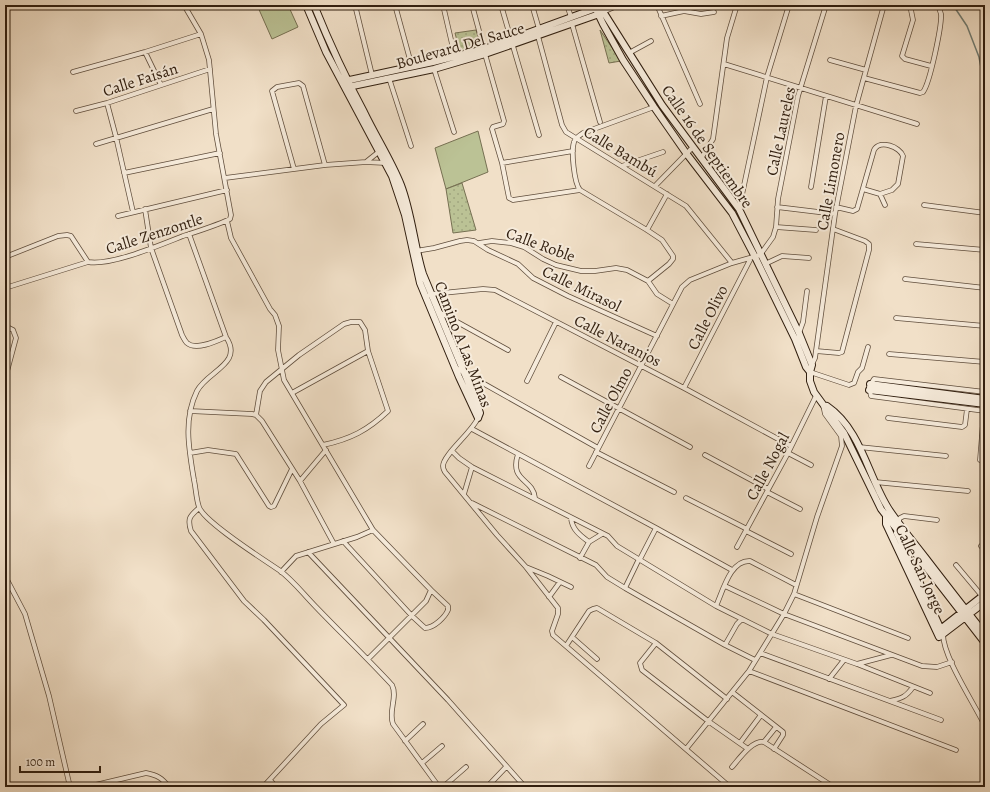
<svg xmlns="http://www.w3.org/2000/svg" width="990" height="792" font-family="Alegreya,serif">
	<style>
		.green { fill: #bbc295; stroke: #767052 }
		.park { fill: url(#park-dots); stroke: #767052 }
		.lines { fill: none; stroke-linecap: round; stroke-linejoin: round }
		.stream { stroke: #707d75; stroke-width: 1.5 }
		.street-casing { stroke: #604e3d; stroke-width: 5.5 }
		.secondary-casing { stroke: #301e0f; stroke-width: 8 }
		.street { stroke: #f6ebdb; stroke-width: 4 }
		.secondary { stroke: #f6ebdb; stroke-width: 6 }
		.labels { text-anchor: middle; stroke-width: 4; stroke-linejoin: round; paint-order: stroke }
		.street-label { font-size: 16px; fill: #301e0f; stroke: #f6ebdb }
	</style>
	<defs>
		<pattern id="park-dots" width="8" height="8" patternUnits="userSpaceOnUse"><rect width="8" height="8" fill="#bbc295"/><path d="M2 2h.1M6 6h.1" fill="none" stroke="#a1a67f" stroke-width="1.8" stroke-linecap="round"/></pattern>
	</defs>
	<rect width="100%" height="100%" fill="#f1e0c8"/>
	<filter id="stains"><feTurbulence type="fractalNoise" baseFrequency=".005" numOctaves="4"/><feColorMatrix values="0 0 0 0 .2 0 0 0 0 .09 0 0 0 0 .02 0 0 0 .5 -.17"/></filter>
	<radialGradient id="worn" r=".72"><stop offset=".6" stop-color="#630" stop-opacity="0"/><stop offset="1" stop-color="#630" stop-opacity=".3"/></radialGradient>
	<path class="green" d="M257,5H288L298,27L272,39Z
		M478,131L488,172L446,189L435,148Z"/>
	<path class="park" d="M476,30L482,49L460,52L455,33Z
		M600,30L621,61L609,63Z
		M462,183L476,230L453,233L446,189Z"/>
	<g class="lines">
		<path class="stream" d="M953,5L967,26L979,57L985,88"/>
		<defs>
			<path id="street" d="M355,5L372,75
				M395,5L412,67
				M443,5L455,57
				M472,5L484,49
				M501,5L539,135
				M532,5L539,29
				M567,5L571,17
				M657,5L700,104
				M910,5L913,20L902,56L905,59L931,66
				M603,12L619,5
				M661,16L684,11L701,14L714,12
				M572,24L600,122
				M538,36L562,125L566,132L686,206L732,263
				M145,52L161,85
				M629,53L651,41
				M485,54L504,121L503,124L493,127L492,129L502,163L509,198L513,200L580,190L647,230L662,240L673,256V259L669,264L648,281
				M830,60L866,70
				M724,64L917,124
				M434,69L454,132
				M73,72L145,52L201,34
				M389,78L411,146
				M864,78L920,93L923,92C930,83 942,25 941,14C940,11 939,8 938,5
				M107,103L116,137L133,212
				M76,111L107,103L210,69
				M96,144L213,109
				M702,157L713,139L727,38L737,5
				M366,162L381,150
				M502,163L573,151
				M622,166L663,152
				M294,169L272,91L277,87L299,83L303,86L325,165
				M124,173L220,153
				M225,178L325,165L366,162L386,163
				M655,186L693,147
				M811,187L826,96
				M863,189L880,194L885,205
				M580,190C574,183 571,151 574,142C575,138 579,136 583,133L654,107
				M924,205L985,213
				M777,207L835,214
				M836,207L853,211L857,209L874,150C880,139 900,147 903,156L898,184L892,190L880,194
				M145,209L151,248L182,335C183,337 185,341 187,343C196,351 217,341 226,337
				M739,209L767,77L789,5
				M118,216L227,190
				M227,221L231,238L270,309L275,315L279,326L278,350L284,380L373,530L431,590L426,601L368,659
				M776,227L816,230
				M647,230L667,194
				M189,234L226,337C244,364 207,371 197,391C183,419 189,450 194,480C196,489 196,498 199,507C204,522 263,559 279,570C293,580 304,595 316,607C341,633 367,658 392,685C398,697 388,711 393,724L439,787
				M479,243L492,241L511,243L524,247L543,259L556,265L581,271H595L616,268L627,270L648,281L657,294L673,304
				M916,244L985,250
				M416,251L434,248L460,241L467,240L474,241L488,250L518,264L533,278L568,296L657,336
				M5,257L58,236L67,235L71,236L88,262
				M765,264L782,256L809,258
				M905,279L985,288
				M5,288L88,262C111,266 160,245 183,236C199,231 215,226 230,219L231,215L216,134L209,60L201,34L184,5
				M425,297L432,294L483,289L495,290L684,388L791,446
				M439,312L508,350
				M896,318L985,326
				M5,326L13,330L16,338L6,375L5,399
				M799,333L803,322L807,291
				M816,351L839,353L842,352L869,250V244L865,241L833,229
				M889,354L985,362
				M812,364L815,358L835,214L856,106L884,5
				M456,368L598,448
				M810,372L849,385L854,383L858,372L862,368L868,347
				M561,377L690,447
				M527,381L556,322
				M684,388L751,258
				M985,392L874,379L869,387L871,396L985,411
				M292,393L368,351
				M190,411L252,414L256,415L262,421L300,481L334,544
				M256,415L260,391L266,382L299,355L344,324L351,322H360L365,330L368,351L388,411C368,430 351,439 323,445
				M478,418C472,432 443,455 443,466C443,469 444,470 445,472L497,535L526,567L558,608V614L552,631L553,635L730,787
				M888,418L962,427L965,425L967,409
				M472,429L656,528L732,570
				M859,447L946,456
				M452,451L459,458L472,467L608,536L617,546L716,606L772,634L857,664L930,693
				M596,452L674,492
				M190,453L208,450L236,454L269,506L271,507L274,506L292,469
				M788,453L811,465
				M518,454C509,482 533,478 535,498
				M705,455L768,489
				M980,460L984,411
				M589,466L682,287L690,280L732,263L760,255L773,237L776,227L778,199L798,96L826,5
				M300,481L326,450
				M875,482L968,491
				M767,492L800,509
				M464,494L472,467
				M686,498L747,529
				M472,503L596,565L607,577L625,588L725,645L755,660
				M199,508C190,516 187,518 191,531L244,601L264,620L344,705L321,724L263,787
				M571,518C572,530 581,536 589,542L580,558
				M898,523L900,518L904,516L937,520
				M746,531L791,554
				M343,541L412,616L425,628C434,628 445,617 448,610V606L431,590
				M589,542L602,534
				M981,546L985,550
				M737,547L788,453L816,396
				M308,552L448,700L525,787
				M640,559L656,528
				M956,565L982,596
				M526,567L548,576L571,587
				M281,572L296,556L357,537L373,530
				M5,576L25,614L49,696L70,787
				M725,586L784,614L922,666L937,667L952,662
				M625,588L639,559
				M794,594L908,638
				M549,597L560,582
				M716,606C723,591 730,560 750,561L796,585
				M943,634C943,657 974,703 985,726
				M572,637L597,659
				M656,643L640,663L642,670L708,721L748,749
				M725,645L737,624L742,619
				M566,646L589,611L593,609L597,608L656,643L727,699
				M760,653L941,720
				M857,664L891,655
				M749,671L956,750
				M829,679L844,660
				M732,692L783,732V735L774,749
				M890,701C902,698 906,697 913,687
				M405,741L423,724
				M764,742L776,727
				M740,743L761,715
				M686,749L749,671L784,614L794,594L817,517L842,446L841,436L825,414L823,405
				M422,763L442,746
				M732,767C739,759 753,739 764,742L832,786L836,787
				M270,780L276,787
				M87,787L146,773C157,775 162,778 169,787
				M443,787L466,767
				M487,787L506,767"/>
			<path id="secondary" d="M306,5L326,52L392,176L405,215L420,283L459,377L478,418
				M314,5C329,42 345,77 364,112C376,137 391,160 401,185C412,214 414,245 423,274L476,401L480,413L478,418
				M594,5L603,24L623,60L654,107L686,153L732,213L755,257L795,339L806,367L810,372
				M599,5L662,105L739,209L799,333L812,365L810,372V381L814,392L844,433L881,509L985,643
				M345,81L433,62L484,49L599,7
				M348,87L434,69L485,54L602,13
				M870,384L985,399
				M869,390L985,404
				M827,406C862,430 868,478 890,511C901,527 913,542 925,557C945,583 965,609 985,634
				M886,516V524L939,637L985,602
				M897,533L943,634
				M938,631L985,594"/>
		</defs>
		<use href="#street" class="street-casing"/>
		<use href="#secondary" class="secondary-casing"/>
		<use href="#street" class="street"/>
		<use href="#secondary" class="secondary"/>
	</g>
	<g class="labels">
		<g class="street-label">
			<text transform="translate(460 45) rotate(-16)" y="6">Boulevard Del Sauce</text>
			<text transform="translate(140 79) rotate(-18)" y="6">Calle Faisán</text>
			<text transform="translate(780 131) rotate(-78)" y="6">Calle Laureles</text>
			<text transform="translate(708 146) rotate(55)" y="6">Calle 16 de Septiembre</text>
			<text transform="translate(621 151) rotate(31)" y="6">Calle Bambú</text>
			<text transform="translate(830 181) rotate(-80)" y="6">Calle Limonero</text>
			<text transform="translate(154 233) rotate(-18)" y="6">Calle Zenzontle</text>
			<text transform="translate(541 244) rotate(20)" y="6">Calle Roble</text>
			<text transform="translate(582 288) rotate(26)" y="6">Calle Mirasol</text>
			<text transform="translate(707 317) rotate(-63)" y="6">Calle Olivo</text>
			<text transform="translate(618 340) rotate(27)" y="6">Calle Naranjos</text>
			<text transform="translate(464 344) rotate(69)" y="6">Camino A Las Minas</text>
			<text transform="translate(610 400) rotate(-62)" y="6">Calle Olmo</text>
			<text transform="translate(767 466) rotate(-62)" y="6">Calle Nogal</text>
			<text transform="translate(921 569) rotate(65)" y="6">Calle San Jorge</text>
		</g>
	</g>
	<rect width="990" height="792" fill="none" stroke="#f1e0c8" stroke-width="20"/>
	<rect x="6" y="6" width="978" height="780" fill="none" stroke="#301e0f" stroke-width="2"/>
	<rect x="10" y="10" width="970" height="772" fill="none" stroke="#301e0f"/>
	<path d="M20 766v6h80v-6" fill="none" stroke="#301e0f" stroke-width="2"/>
	<text x="26" y="766" font-size="12" fill="#301e0f" stroke="#f6ebdb" stroke-width="3" paint-order="stroke">100 m</text>
	<rect width="100%" height="100%" filter="url(#stains)"/>
	<rect width="100%" height="100%" fill="url(#worn)"/>
</svg>
